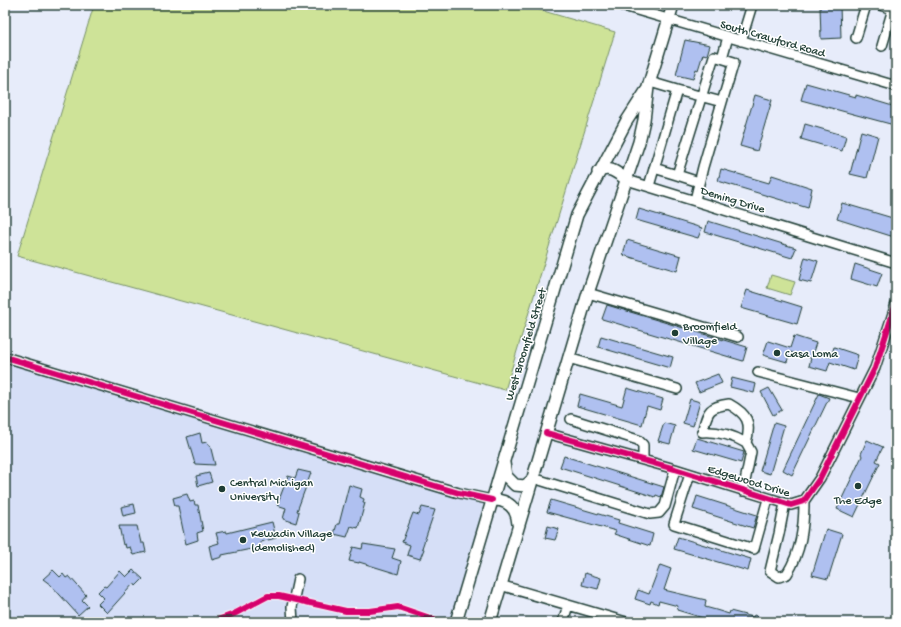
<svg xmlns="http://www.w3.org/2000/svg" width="901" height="627" font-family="'Gochi Hand',sans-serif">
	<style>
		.built { fill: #d6dff7 }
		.green { fill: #cee398; stroke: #769066 }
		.building { fill: #afc0f0; stroke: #1f3d34 }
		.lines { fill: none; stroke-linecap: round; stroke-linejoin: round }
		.minor-casing { stroke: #1f3d34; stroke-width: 12 }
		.major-casing { stroke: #1f3d34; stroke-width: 14 }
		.minor { stroke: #fff; stroke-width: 9 }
		.major { stroke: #fff; stroke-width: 11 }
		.cycleway-casing { stroke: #fff; stroke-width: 8 }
		.cycleway { stroke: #d6006c; stroke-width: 6 }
		.poi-dot { fill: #1f3d34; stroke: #fff; stroke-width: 1.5 }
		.labels { text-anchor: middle; stroke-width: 3; stroke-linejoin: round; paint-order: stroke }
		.street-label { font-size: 12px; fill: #1f3d34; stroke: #fff }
		.poi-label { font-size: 12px; fill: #1f3d34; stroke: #fff; text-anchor: start }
	</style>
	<rect width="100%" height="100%" fill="#e7ecfa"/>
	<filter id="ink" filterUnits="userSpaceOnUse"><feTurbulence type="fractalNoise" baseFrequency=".025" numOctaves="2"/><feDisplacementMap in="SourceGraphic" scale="8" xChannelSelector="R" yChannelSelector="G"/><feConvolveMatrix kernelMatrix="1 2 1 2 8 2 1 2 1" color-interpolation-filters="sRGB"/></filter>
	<g filter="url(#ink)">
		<path class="built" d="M5,357L396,474L483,504L454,622H5Z"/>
		<path class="green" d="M94,5H523L615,32L505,390L17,256Z
			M771,275L795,282L790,295L767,288Z"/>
		<path class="building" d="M820,5H840L841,38L821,39Z
			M685,40L710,45L707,55L703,54L698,70L696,69L693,79L676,75Z
			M806,83L856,97V95L896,107L894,125L801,100Z
			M755,95L772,100L757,151L740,146Z
			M805,124L846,136L842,151L801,139Z
			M861,131L878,136L867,178L850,174Z
			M721,169L769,183L772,175L812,188L808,208L718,181Z
			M842,203L896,219L894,237L837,219Z
			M639,209L702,228L698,238L636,220Z
			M708,221L796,248L792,258L705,232Z
			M627,240L681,256L677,271L623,255Z
			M805,257L818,261L811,283L799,280Z
			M855,264L882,273L877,287L851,279Z
			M747,290L802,307L797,324L741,308Z
			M607,305L747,347L743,361L602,319Z
			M601,336L673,357L670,368L598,347Z
			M794,336L816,343L813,352L831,357L834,347L858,355L854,370L830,362L827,371L809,366L811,358L790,352L787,362L763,355L768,341L790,348Z
			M718,374L722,383L699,392L695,383Z
			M732,378L756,384L754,393L730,387Z
			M627,388L663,399L660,410L647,406L642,425L577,406L580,394L622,406Z
			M769,388L782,410L773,415L761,392Z
			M819,394L829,398L792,475L783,470Z
			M690,399L700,402L693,426L683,423Z
			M664,423L675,426L670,444L658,441Z
			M774,423L784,426L770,474L760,471Z
			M200,433L202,443L207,442L208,445H210L215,465L195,464L187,437Z
			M697,438L744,452L741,463L693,449Z
			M867,440L883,447L876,461L880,463L854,517L837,509L862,456L861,454Z
			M564,456L664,487L661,497L656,495L655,497L560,467Z
			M298,470L311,473L297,511L299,512L296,523L283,519L286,508L277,505L288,476L295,478Z
			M209,473L212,482L198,486L196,476Z
			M349,485L362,489L360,497L364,499L363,503H365L358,528L351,526L347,537L334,534L337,524H339Z
			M187,494L190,502L194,501L195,505H198L203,531L197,533L198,540L186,544L178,506H175L173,498Z
			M697,496L757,515L753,528L693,509Z
			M551,500L619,520L618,523L653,534L650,546L614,534L616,531L547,512Z
			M134,504L136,513L123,516L121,507Z
			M422,507L435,510L422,548L424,549L420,559L407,555L410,545L402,542L413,513L419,515Z
			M272,522L276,538L260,542L261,547L222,555V557L212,560L209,546L219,543L216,533L226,531L227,533Z
			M119,526H137L141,543H144L146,552L133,555L130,547L126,548L125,544L123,545Z
			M548,526L559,529L555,540L545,538Z
			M826,529L842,534L828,579L812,575Z
			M678,537L751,559L748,571L674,549Z
			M363,544L395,549L392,558L401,561L398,574L359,562V563L349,561L353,547L362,549Z
			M660,565L671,569L664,590L706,600L705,607L716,610L729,614L730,611L753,617L754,615L772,622H716L677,610L678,606L659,601L658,604L651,601L650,604L635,599L638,590L649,594Z
			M53,570L60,577L63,574L66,578L69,576L86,595L82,600L88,606L78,615L51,585L43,579Z
			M133,570L143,579L136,586L134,583L107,613L98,604L104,598L98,592L104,586L106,587L120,571L126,577Z
			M585,573L601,578L598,589L582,585Z"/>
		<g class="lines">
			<defs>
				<path id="minor" d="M620,5L896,86
					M880,5L896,10
					M856,38L866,5
					M741,41L752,5
					M882,46L893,9
					M722,58L728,37
					M677,90L722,102L703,167L695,200
					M654,168L677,175
					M627,180L896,263
					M699,182L677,175L714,56L734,62L722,102
					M649,186L677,90L650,82
					M588,293L738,337
					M5,357L459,493L492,500
					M568,358L677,389
					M758,372L859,398
					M729,404C747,414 752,422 746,443C732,435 718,431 702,432C708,412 707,407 729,404Z
					M571,419L638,440L643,445V460
					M546,433L675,469L791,505L804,501L820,478L875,368L896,304
					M690,474L674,524L754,549L768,499
					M533,478L650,514L659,513L665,506L675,469
					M743,491L751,452L746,443
					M785,503L779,534L770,571L779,577L787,574C801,552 804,527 804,501
					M500,585L626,622
					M293,622L292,607L298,579
					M563,622L568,605"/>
				<path id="major" d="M598,172C610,165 617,173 627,180
					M504,463L506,476L515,485L525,486L532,480
					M492,500C509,499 517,509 518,524
					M456,622L577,215L626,122L646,91
					M490,622L588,293L639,142L644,120L648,87L673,5"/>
			</defs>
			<use href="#minor" class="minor-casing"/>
			<use href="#major" class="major-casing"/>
			<use href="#minor" class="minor"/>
			<use href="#major" class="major"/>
			<defs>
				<path id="cycleway" d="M5,357L459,493L492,500
					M546,433L675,469L791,505L804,501L820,478L875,368L896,304
					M212,622L234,614L268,596H279L346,611H370L398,607L442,622"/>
			</defs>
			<use href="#cycleway" class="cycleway-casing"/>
			<use href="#cycleway" class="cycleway"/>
		</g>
	</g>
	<g class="poi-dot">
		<circle cx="675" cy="333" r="4"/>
		<circle cx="777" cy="353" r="4"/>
		<circle cx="858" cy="486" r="4"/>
		<circle cx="222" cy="489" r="4"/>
		<circle cx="243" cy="540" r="4"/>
	</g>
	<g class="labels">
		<g class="street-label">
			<text transform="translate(773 38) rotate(16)" y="4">South Crawford Road</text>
			<text transform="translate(733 199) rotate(17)" y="4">Deming Drive</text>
			<text transform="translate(525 344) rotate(-73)" y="4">West Broomfield Street</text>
			<text transform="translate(749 480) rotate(17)" y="4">Edgewood Drive</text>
		</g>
		<g class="poi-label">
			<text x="683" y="330">Broomfield<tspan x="683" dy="14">Village</tspan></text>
			<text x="785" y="357">Casa Loma</text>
			<text x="230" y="486">Central Michigan<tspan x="230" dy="14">University</tspan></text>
			<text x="858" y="504" text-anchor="middle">The Edge</text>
			<text x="251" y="537">Kewadin Village<tspan x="251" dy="14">(demolished)</tspan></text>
		</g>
	</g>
	<rect width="901" height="627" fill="none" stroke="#fff" stroke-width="20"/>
	<rect x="10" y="10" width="881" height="607" fill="none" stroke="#1f3d34" stroke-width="1.5" filter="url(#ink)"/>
</svg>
